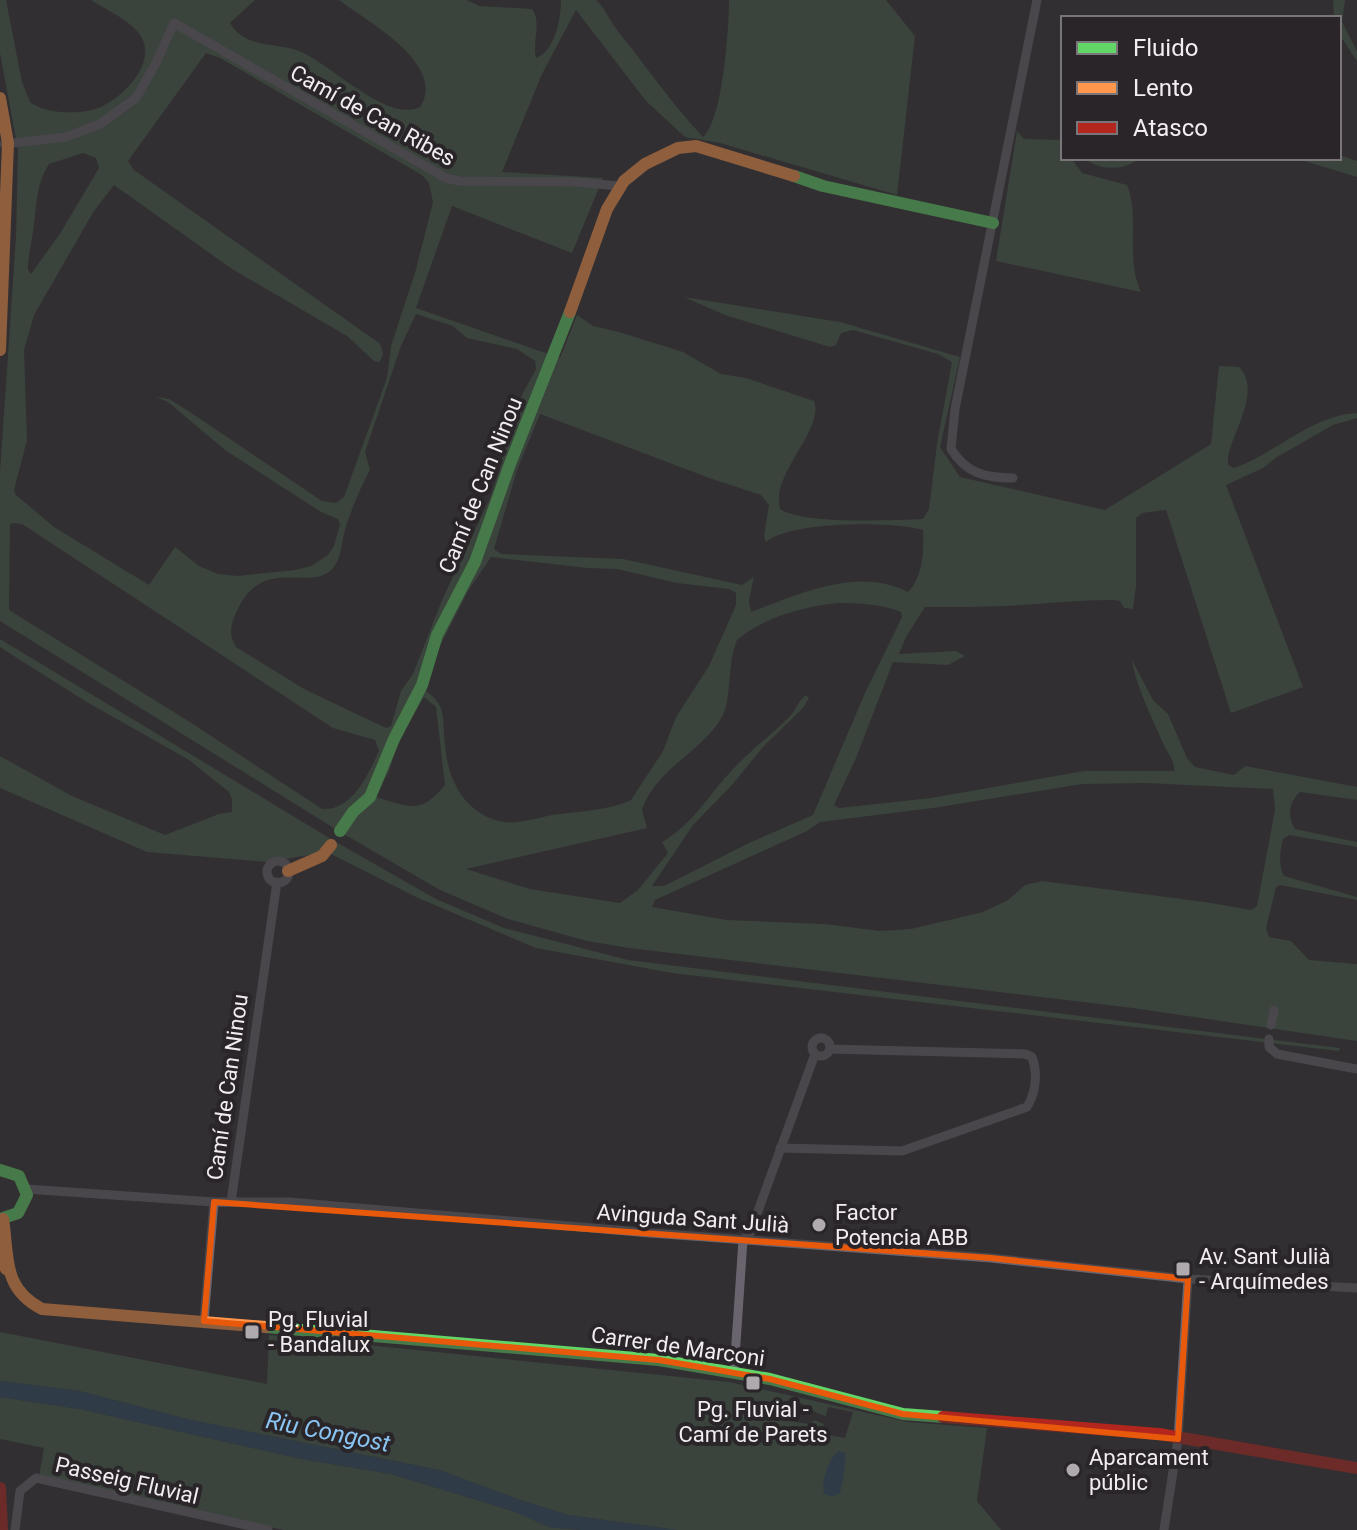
<svg xmlns="http://www.w3.org/2000/svg" width="1357" height="1530" font-family="Roboto,sans-serif">
	<style>
		.green { fill: #455b4a; fill-rule: evenodd }
		.water { fill: #2d4c64 }
		.lines { fill: none; stroke-linecap: round; stroke-linejoin: round }
		.street { stroke: #69646e; stroke-width: 9 }
		.fast { stroke: #63d668; stroke-width: 12 }
		.slow { stroke: #ff974d; stroke-width: 12 }
		.jam { stroke: #b3261e; stroke-width: 12 }
		.marked { fill: none; stroke: #e8590c; stroke-width: 6; stroke-linejoin: round }
		.poi-dot { fill: #aeaaae; stroke: #292529; stroke-width: 3 }
		.labels { text-anchor: middle; stroke-width: 8; stroke-linejoin: round; paint-order: stroke }
		.street-label { font-size: 22px; fill: #f1edf0; stroke: #292529 }
		.poi-label { font-size: 22px; fill: #f1edf0; stroke: #292529; text-anchor: start }
		.water-label { font-size: 24px; font-style: italic; fill: #8ac5f3; stroke: #292529 }
	</style>
	<rect width="100%" height="100%" fill="#322f32"/>
	<path class="green" d="M0,0H6L22,82L30,102C46,115 85,115 103,106C127,94 160,59 138,32C127,19 105,9 91,0H255L230,23C245,48 272,42 296,50C328,60 386,124 420,107C448,64 366,21 339,0H466L480,6L532,9C542,22 532,42 536,58C555,51 561,19 561,0H596C606,9 609,20 617,30C646,66 672,104 703,137C723,120 729,27 729,0H886L915,36L897,195L720,143L685,137L646,101L576,10L542,74L502,172L603,178L572,253L452,206L416,308L560,358L577,315L593,326L619,332L683,352L721,374L746,378L814,401C825,430 770,474 780,509C804,525 892,520 923,519L929,509L937,444L952,362L938,354L853,330L841,333L836,345L830,347L725,315L684,297L840,322L960,357L940,447L960,477L1105,510L1211,444L1219,366L1239,367C1262,390 1233,431 1228,457V465L1234,468C1275,454 1312,415 1357,413V418L1333,425L1277,457L1263,468L1226,485L1303,687L1231,713L1166,510L1142,513L1136,518V586L1133,609L1124,608L1120,601L1113,600C1077,600 1042,604 1007,606C979,607 952,607 925,607L906,637L899,654L956,651L965,656L948,665L893,662L856,758L834,805L839,808L931,798L1084,771H1174C1175,760 1167,753 1163,743C1152,718 1136,686 1132,660L1153,700L1168,714L1187,758L1195,767L1234,775L1245,766L1357,787V800L1300,792C1289,802 1287,816 1295,829L1357,842V847L1289,835L1283,839C1280,851 1278,865 1284,876L1357,897V900L1280,885L1276,887L1266,928L1269,937L1291,941L1309,960L1357,964V1041L1133,1008L629,948L587,941L508,919L440,890L342,833L0,621V472L16,237L18,150L0,53ZM206,53L220,58L422,175L429,183L433,202L415,273L391,346L387,378L344,497L336,503L322,501L187,410L169,399L156,397L168,402L225,450L321,512L338,519L340,525L334,546L328,555L311,566L295,570L238,576L218,574L199,566L175,547L149,585L54,527L16,495L14,490L27,440L24,350L34,315L94,211L114,185L232,269L347,336L374,361L379,362C385,355 383,350 379,343L134,170L128,161ZM83,153L96,158L99,168L61,232L31,274L28,270C28,257 31,245 33,232C37,207 35,186 49,164ZM416,314L453,326L467,338L517,349L535,361L536,369L510,417L500,469L490,498L442,600L413,674L401,691L391,726L386,728L304,689L236,647C229,636 230,625 236,613C262,552 312,595 334,567C342,557 342,538 346,526C353,506 360,488 370,470L365,452L401,346ZM540,414L712,479L761,495L769,505L764,536L766,542C792,521 891,521 923,530C924,551 923,577 908,592C858,566 799,594 751,612L749,601L754,577L742,585L623,559L501,554L494,549L517,470ZM12,523L22,524L333,728L375,740L379,751C368,774 353,811 322,809L190,722L9,610L10,525ZM491,557L588,568L617,569L677,583L729,589L736,593V605L709,666L676,717L663,751L631,800C607,811 578,811 552,815C537,818 519,824 504,822C465,815 448,781 445,745C442,721 448,706 426,691L438,650L468,591ZM837,603C859,603 881,604 901,612L902,617L865,693L813,815L749,843L664,886H652L693,825L732,785L763,747L803,708L809,698L806,695C798,701 797,708 791,715C774,733 753,748 736,766C709,793 696,822 662,842L668,853L638,890L620,903L530,889L466,869L647,828L642,810C656,767 703,753 723,715C732,698 727,663 737,640C764,617 803,607 837,603ZM424,697L436,707L445,785C420,815 411,807 376,797L389,771L399,741ZM1146,783L1273,789L1275,810L1257,906L1251,910L1205,902L1042,881L1025,885L1008,900L983,912L911,929L880,931L825,924L727,920L652,907L655,900L807,831L820,822L933,808L1082,784Z
		M1333,0H1345L1342,22L1357,51V61L1339,34V18H1334Z
		M1017,131L1024,139L1063,140V158H1071L1082,173L1127,185C1140,214 1125,259 1141,292L996,261Z
		M1339,155L1357,161V177L1295,158H1339Z
		M1084,158H1140C1124,171 1100,171 1084,158Z
		M0,639L336,842L436,899L504,928L628,960L1307,1044L1340,1048L1339,1051L672,973L536,948L418,898L327,852L268,862L147,852L0,788V756L72,796L165,835L219,814L232,812V799L229,792L189,760L85,701L6,651L0,647Z
		M0,1332L267,1384L269,1335L729,1382L908,1422L987,1428L977,1501L1001,1530H677L568,1515L520,1500L439,1470L191,1420L79,1391L0,1381ZM788,1399C804,1401 811,1413 826,1416L828,1407L853,1412L845,1438L823,1434L824,1424L815,1420L809,1424L783,1420Z
		M0,1397L80,1409L302,1459L391,1474L513,1511L549,1527L581,1530H284L39,1477L44,1448L0,1439Z"/>
	<path class="water" d="M0,1381L79,1391L191,1420L439,1470L520,1500L568,1515L677,1530H581L549,1527L513,1511L391,1474L302,1459L80,1409L0,1397Z
		M838,1451L845,1453C847,1460 842,1485 840,1493L832,1497L824,1494C821,1480 828,1461 838,1451Z"/>
	<g class="lines">
		<path class="street" d="M4,144L66,137L100,124L136,98L156,63L174,23L446,178L459,181L577,182L618,186
			M1013,478C985,478 966,473 951,449L955,409L1037,0
			M267 872a11 11 0 1 1 22 0a11 11 0 1 1-22 0Z
			M1271,1025L1274,1010
			M812 1047a9 9 0 1 1 18 0a9 9 0 1 1-18 0Z
			M1269,1039V1047L1277,1054L1357,1069
			M780,1148L902,1151L1027,1107C1036,1092 1038,1073 1032,1057L1025,1054L830,1049
			M26,1189L214,1202H289L650,1233L991,1258L1188,1279L1357,1288
			M231,1202L277,882
			M204,1321L214,1202
			M734,1372L743,1240L750,1233L815,1054
			M15,1530L20,1491L36,1478L268,1530
			M1164,1530L1178,1439L1188,1279"/>
		<path class="fast" d="M794,176L823,186L993,223
			M340,831L353,812L370,797L394,739L422,685L437,635L475,562L510,464L570,312
			M0,1170L19,1176L27,1195L18,1213L0,1219
			M266,1327L659,1360L770,1379L903,1414L943,1417"/>
		<path class="slow" d="M0,98L8,143L0,350
			M570,312L607,209L624,181L645,164L678,148L696,146L794,176
			M288,871L322,856L331,845
			M3,1219C9,1258 2,1288 42,1309L266,1327
			M0,1254L6,1269"/>
		<path class="jam" d="M943,1417L1159,1434L1357,1468
			M0,1488L2,1530"/>
	</g>
	<path d="M0 0H1357V1530H0ZM214,1202L991,1258L1188,1279L1178,1439L903,1414L770,1379L659,1360L204,1321Z" fill="#322f32" fill-opacity=".55" fill-rule="evenodd"/>
	<path class="marked" d="M214,1202L991,1258L1188,1279L1178,1439L903,1414L770,1379L659,1360L204,1321Z"/>
	<g class="poi-dot">
		<circle cx="819" cy="1225" r="8"/>
		<rect x="1175" y="1261" width="16" height="16" rx="4"/>
		<rect x="244" y="1324" width="16" height="16" rx="4"/>
		<rect x="745" y="1375" width="16" height="16" rx="4"/>
		<circle cx="1073" cy="1470" r="8"/>
	</g>
	<g class="labels">
		<g class="street-label">
			<text transform="translate(373 115) rotate(29)" y="8">Camí de Can Ribes</text>
			<text transform="translate(480 485) rotate(-68)" y="8">Camí de Can Ninou</text>
			<text transform="translate(227 1087) rotate(-82)" y="8">Camí de Can Ninou</text>
			<text transform="translate(693 1218) rotate(4)" y="8">Avinguda Sant Julià</text>
			<text transform="translate(678 1346) rotate(8)" y="8">Carrer de Marconi</text>
			<text transform="translate(127 1480) rotate(13)" y="8">Passeig Fluvial</text>
		</g>
		<g class="poi-label">
			<text x="835" y="1220">Factor<tspan x="835" dy="25">Potencia ABB</tspan></text>
			<text x="1199" y="1264">Av. Sant Julià<tspan x="1199" dy="25">- Arquímedes</tspan></text>
			<text x="268" y="1327">Pg. Fluvial<tspan x="268" dy="25">- Bandalux</tspan></text>
			<text x="753" y="1417" text-anchor="middle">Pg. Fluvial -<tspan x="753" dy="25">Camí de Parets</tspan></text>
			<text x="1089" y="1465">Aparcament<tspan x="1089" dy="25">públic</tspan></text>
		</g>
		<g class="water-label">
			<text transform="translate(328 1432) rotate(11)" y="8">Riu Congost</text>
		</g>
	</g>
	<rect x="1061" y="16" width="280" height="144" fill="#292529" stroke="#797579" stroke-width="2"/>
	<rect x="1077" y="42" width="40" height="12" fill="#63d668" stroke="#797579" stroke-width="2"/>
	<text x="1133" y="56" font-size="24" fill="#f1edf0">Fluido</text>
	<rect x="1077" y="82" width="40" height="12" fill="#ff974d" stroke="#797579" stroke-width="2"/>
	<text x="1133" y="96" font-size="24" fill="#f1edf0">Lento</text>
	<rect x="1077" y="122" width="40" height="12" fill="#b3261e" stroke="#797579" stroke-width="2"/>
	<text x="1133" y="136" font-size="24" fill="#f1edf0">Atasco</text>
</svg>
